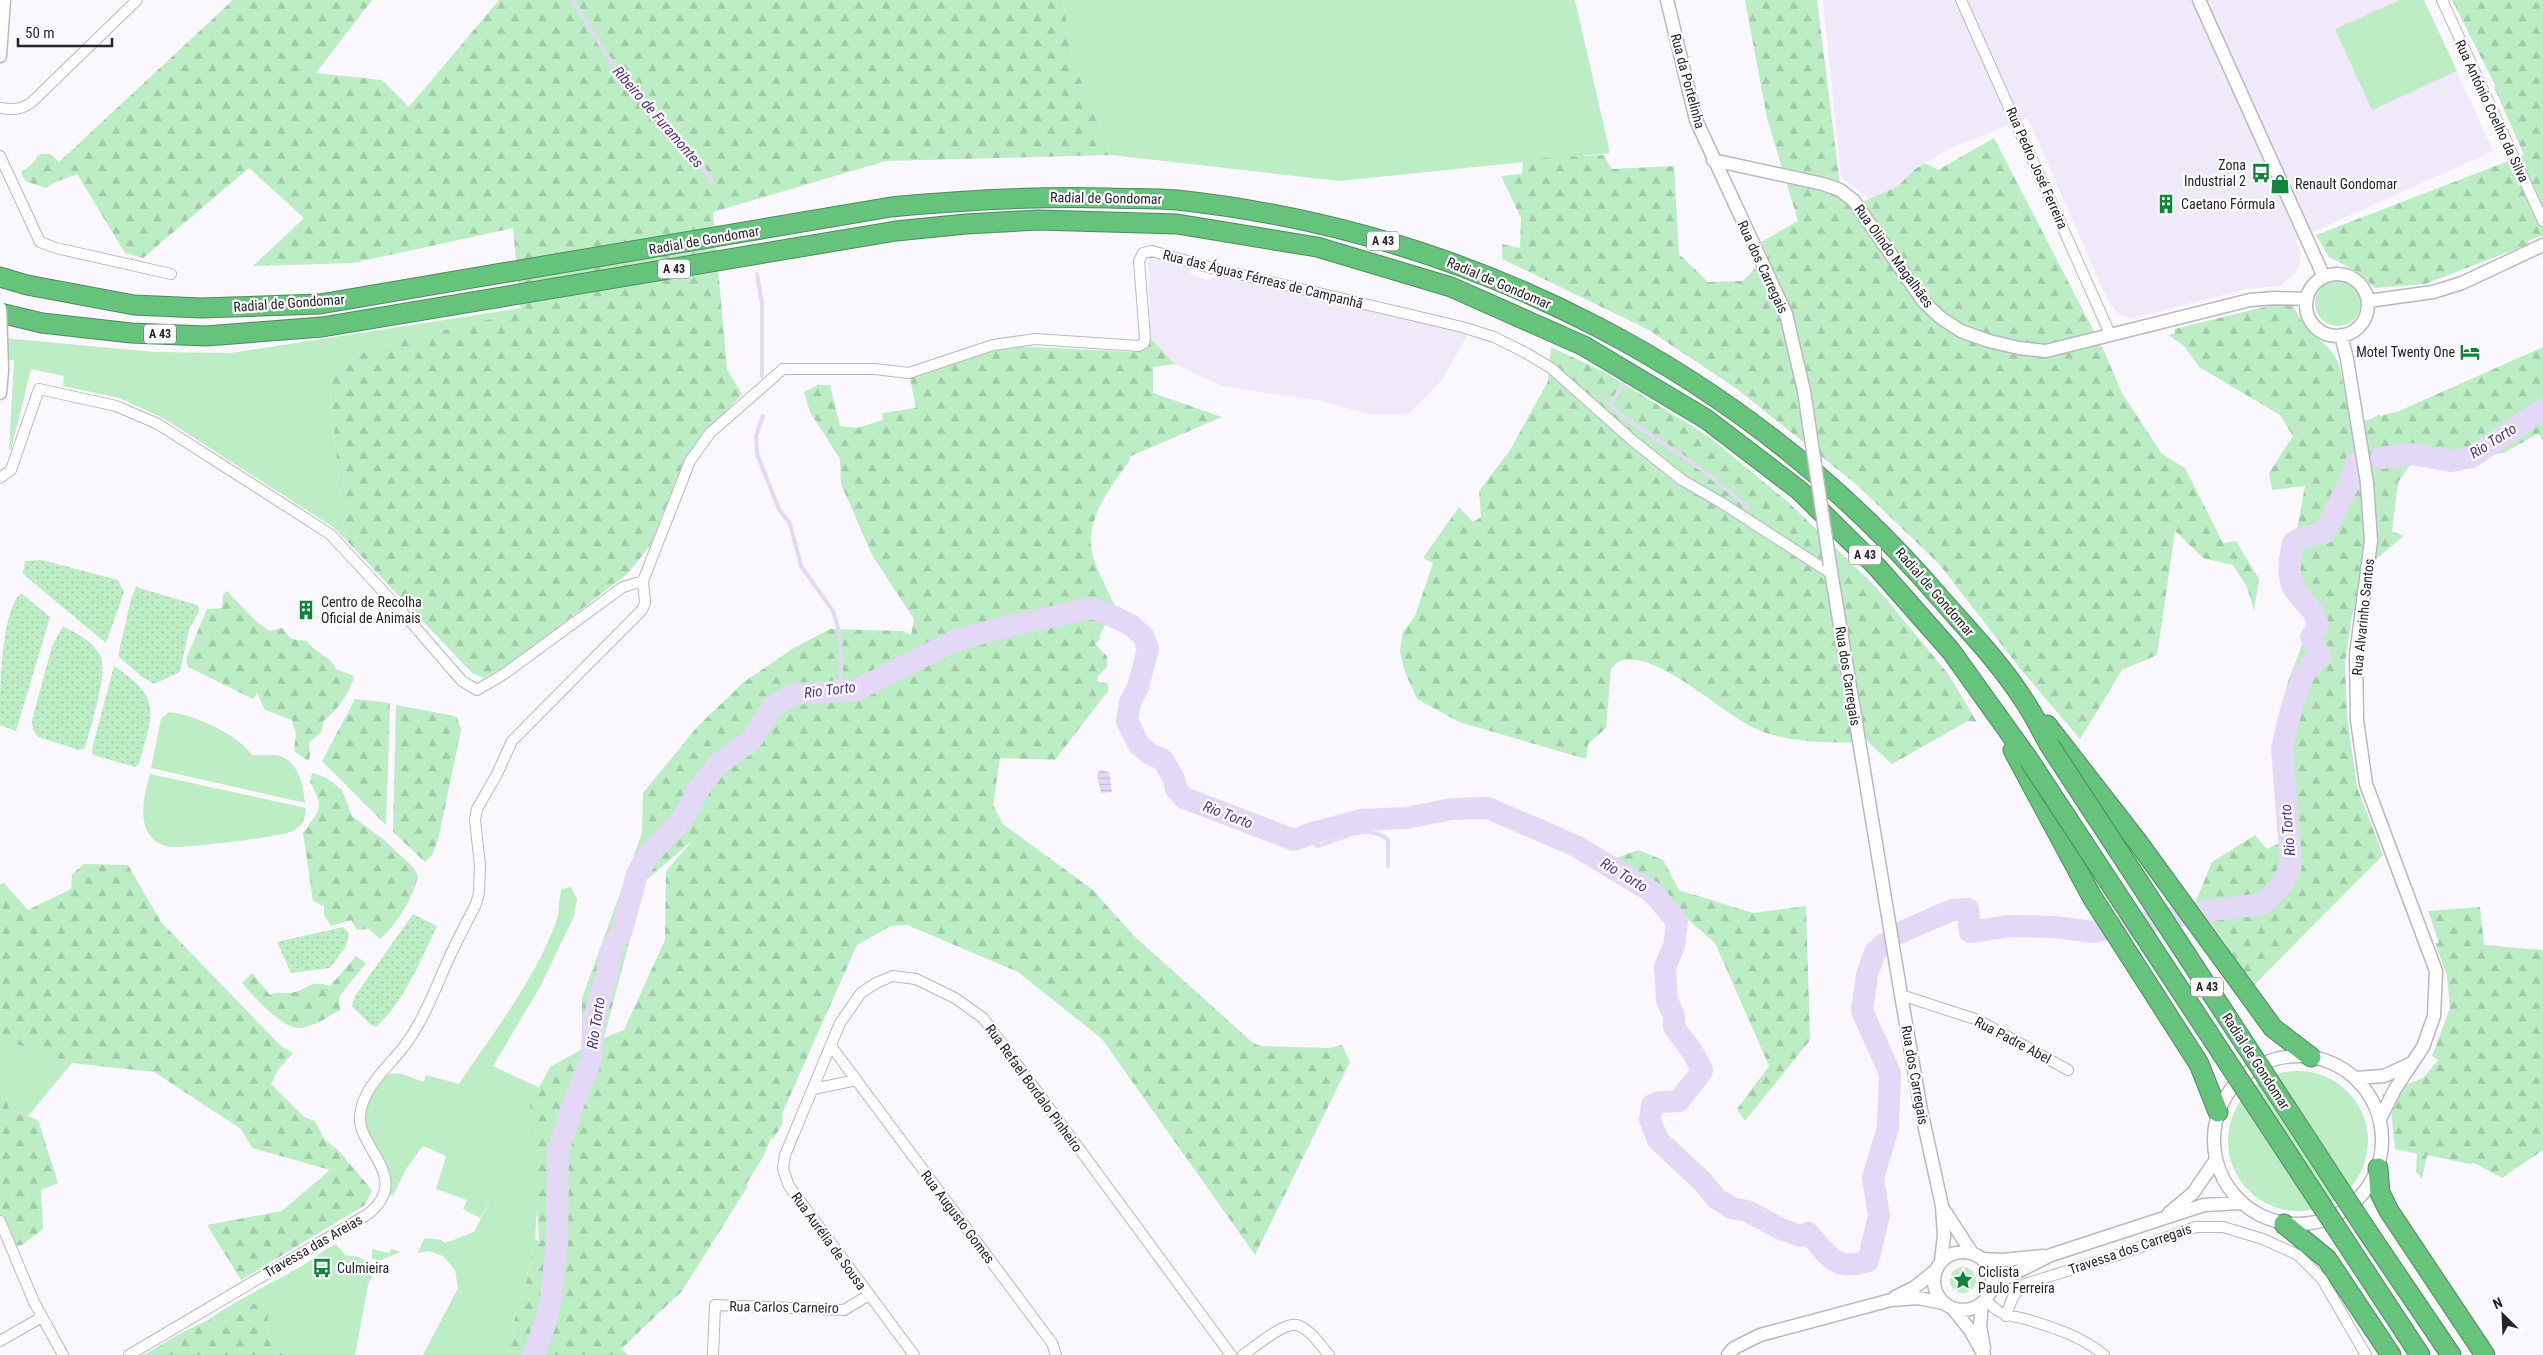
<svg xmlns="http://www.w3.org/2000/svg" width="2543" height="1355" font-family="'Roboto Condensed',sans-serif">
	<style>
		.built { fill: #f0e9fa }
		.grass { fill: #bcedc4 }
		.forest { fill: url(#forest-firs); fill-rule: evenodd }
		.garden { fill: url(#garden-dots) }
		.water { fill: url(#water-rules) }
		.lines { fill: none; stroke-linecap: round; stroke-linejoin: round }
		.stream { stroke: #e4d8f7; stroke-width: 4 }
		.river { stroke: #e4d8f7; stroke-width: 22 }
		.minor-casing { stroke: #bbb7c1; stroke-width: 12 }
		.tertiary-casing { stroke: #bbb7c1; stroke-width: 15 }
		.motorway-casing { stroke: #4f8b5e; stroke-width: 21 }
		.minor { stroke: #fff; stroke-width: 10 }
		.tertiary { stroke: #fff; stroke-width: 12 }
		.motorway { stroke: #65c37b; stroke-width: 19 }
		.tertiary-bridge-casing { stroke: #bbb7c1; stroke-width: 15; stroke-linecap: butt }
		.motorway-bridge-casing { stroke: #4f8b5e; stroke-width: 21; stroke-linecap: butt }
		.tertiary-bridge { stroke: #fff; stroke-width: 12 }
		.motorway-bridge { stroke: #65c37b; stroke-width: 19 }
		.labels { text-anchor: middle; stroke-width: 4.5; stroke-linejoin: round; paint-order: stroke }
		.shield { fill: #fff; stroke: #676668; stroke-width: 1 }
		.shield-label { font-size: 12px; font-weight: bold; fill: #262428 }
		.street-label { font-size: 14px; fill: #262428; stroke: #fff }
		.poi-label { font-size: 14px; fill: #262428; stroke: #fff; text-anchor: start }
		.water-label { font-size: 15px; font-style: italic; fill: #5b3087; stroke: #fff }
	</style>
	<defs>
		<pattern id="forest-firs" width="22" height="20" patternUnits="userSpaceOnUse" patternTransform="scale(1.25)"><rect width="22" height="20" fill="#bcedc4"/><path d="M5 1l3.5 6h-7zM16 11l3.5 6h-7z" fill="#a1cba8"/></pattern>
		<pattern id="garden-dots" width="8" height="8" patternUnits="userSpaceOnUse" patternTransform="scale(1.25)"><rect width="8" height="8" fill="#bcedc4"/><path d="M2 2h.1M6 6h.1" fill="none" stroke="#a1cba8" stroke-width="1.8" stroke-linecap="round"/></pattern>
		<pattern id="water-rules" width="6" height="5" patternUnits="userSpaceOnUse" patternTransform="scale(1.25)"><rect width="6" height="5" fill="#e4d8f7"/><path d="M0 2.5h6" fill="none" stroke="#c3b9d4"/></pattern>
	</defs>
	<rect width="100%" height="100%" fill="#faf7ff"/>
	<path class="built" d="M1823,0H2424L2493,151L2295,240L2301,254L2300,264L2296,273L2280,286L2246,289L2132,318L2120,315L2108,301L2028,118L1950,148L1914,170L1876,209L1871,200L1841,177Z
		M1157,256L1191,267V275L1209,280L1216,276L1223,277L1468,334L1442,380L1411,412L1405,414H1368L1321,401L1222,386L1175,364L1151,339L1148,261L1151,257Z"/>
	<path class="grass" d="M1063,0H1575L1610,153L1339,181L1111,155L1072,57Z
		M2400,0H2424L2457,71L2372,110L2335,29Z
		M2315 303a23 23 0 1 1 46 0a23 23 0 1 1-46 0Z
		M521,308V312L406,339L355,355L329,381L345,539L333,527L163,418L119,398L63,386L64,376L31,369L11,450L9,449L14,360L0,359V336L13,339L155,352L231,353Z
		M169,712C195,715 237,734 252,755C260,756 272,754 280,756C299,762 303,786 305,803L151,768L161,719Z
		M150,774L306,808L304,821C301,825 297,829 293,831C282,837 186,848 171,847C167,847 157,843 154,840C136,824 145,793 150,774Z
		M571,887L577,899L574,916L540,987L493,1066L544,1090L535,1240L526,1283L514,1321L513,1355H423L458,1288L455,1270L443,1256L429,1251L417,1253L425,1238L441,1240L445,1243L474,1232L490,1200L480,1218L463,1209L467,1200L436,1189L446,1156L423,1146L406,1169L393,1196L384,1193L390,1186V1177C385,1165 365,1128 364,1120C363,1105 375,1078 390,1074C400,1071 414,1079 424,1082L426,1075L459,1084C494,1031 536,979 557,919C560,910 558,899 562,889Z
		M0,1030L7,1041L72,1063L28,1116L9,1109L3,1081L0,1079Z
		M2228 1141a70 70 0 1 1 140 0a70 70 0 1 1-140 0Z
		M336,1244L345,1255L359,1257L376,1268L368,1285L355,1355H283L267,1337L268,1315L259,1300L223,1324L208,1320C237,1299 269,1285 300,1267C313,1260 322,1250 336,1244Z
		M372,1249L389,1253L391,1249L401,1252L378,1261L372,1258Z
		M1950 1280a13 13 0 1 1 26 0a13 13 0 1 1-26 0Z"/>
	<path class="forest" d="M233,0H372L316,73L382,80L409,107L499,0H1063L1072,57L1111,155L886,161L713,212L727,369L742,394L685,458L650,546L628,573L513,662L484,678L472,673L345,539L329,381L355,355L406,339L521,312L513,228L353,263L253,266L304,218L249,168L143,258L125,253L77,174C66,179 57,180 46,188L25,181L21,172L30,166L40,154H51L59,162Z
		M1745,0H1817L1840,185L1860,203L1897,187L1914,170L1925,163L1938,170L1994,138L2104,351L2122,393L2162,454L2185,468L2223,543L2236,541L2259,579L2254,611L2247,587L2233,565L2203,558L2175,531L2157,655L2122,670L2080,739L2022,671L1939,564L1857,485L1737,389L1647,329L1502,259V244L1520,248L1521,218L1501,176L1522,174L1523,159L1603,155L1612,169L1674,166L1679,254L1708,282L1743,281L1768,255L1761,242L1798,221L1767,118Z
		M2452,0H2543V235L2528,241L2529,244L2425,284L2375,288L2359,273L2329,257L2316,235L2524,155L2494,87L2495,85Z
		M2289,301C2294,307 2297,314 2301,320C2312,335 2329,345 2337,360C2345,374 2344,441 2379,414L2380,416L2399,411L2543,347V442L2539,433L2504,453L2455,458L2419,453L2398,482L2392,531L2404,536L2364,569L2360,609L2353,610L2345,662L2347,716L2357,787L2383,855L2254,985L2196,901L2212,862L2255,835L2267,849L2278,844L2294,849L2286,749L2278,721L2288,682L2312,618C2305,609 2293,598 2288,587C2283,574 2286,557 2285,543L2297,530L2305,486L2272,490L2269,473L2293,436L2280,415L2199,367L2184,346L2168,335L2175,333L2174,329Z
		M1151,339L1175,364L1153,367V393L1222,417L1129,457L1130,460C1112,485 1085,519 1092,552C1096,570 1107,589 1115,606L1099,637L1101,638L1095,644L1107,656V667L1098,676L1097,681L1108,684V691L1055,760L1000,758L993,805L1003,824L1093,890L1133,935L1253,1043L1261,1046L1329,1048L1342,1045L1350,1062L1255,1255L1102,1039L1018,972L907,925L891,926L857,945L782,1114L783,1123L773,1139L771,1138L763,1157L746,1184L748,1186L682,1291L621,1349L628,1355H504L514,1334V1321L526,1283L535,1240L539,1241V1239L530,1104L550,1067L588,1046H582V998L642,833L643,793L697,727L744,682L792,649L830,629L903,631L911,635L914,619L872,555L841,484L840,459L810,412L804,392L818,385H830L840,426L857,428L883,420L882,413L916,408L910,378L945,365L961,356L1017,346L1134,352L1148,348ZM693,840L666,871L665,940L624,1030L604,1038L645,881Z
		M1551,347L1606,373L1708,436L1788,502L1877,588L1949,675L1977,722L1968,721L1892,764L1868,742L1867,738L1864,743C1827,742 1787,744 1752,727C1720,711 1660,653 1623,660C1618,661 1614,665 1611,669L1606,728L1588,744L1586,759L1459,722L1417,699L1404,670L1400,651L1403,632L1415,616L1433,563L1423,558L1459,507L1473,522L1481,517L1479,491L1510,450L1548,381Z
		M227,591L254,619L269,631L282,628L291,639L307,641C314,653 331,655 336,669L354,676C353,688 335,714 324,720L321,733L309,742L310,756L308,761L294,751L296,733L292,720L265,710L257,693L253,699L188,667L186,659L207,609L222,608L223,595Z
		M355,699L390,703L386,825L322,761Z
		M396,705L450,715L457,717L461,730L438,840L432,855L425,862L393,832Z
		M312,773L325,777L342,790L352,816L384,840L414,868L418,876C413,898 397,924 380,939L369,929L357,930L351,920L331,926L324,915V906L313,901L303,833C320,808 325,810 310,782Z
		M1638,850L1663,860L1679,890L1753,913L1806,906L1810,1040L1745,1121L1737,1109L1769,1066L1715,943L1652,888L1610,860Z
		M84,864L128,865L161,922L281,1046L293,1053L278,1070L271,1084L304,1117L315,1121L325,1140L338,1150L372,1190L365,1205L241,1280L207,1225L282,1211L330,1170L252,1148L241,1129L154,1072L72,1063L7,1041L0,1030V885L4,883L28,910L71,889L72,874Z
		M2480,907L2484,945L2543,950V1150L2502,1178L2474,1163L2470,1164L2427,1155L2422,1179L2416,1171L2417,1154L2395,1149L2391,1110L2382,1095L2423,1078L2438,1060L2432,1056L2450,1008L2447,976L2435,943H2439L2428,911Z
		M356,956L366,963L339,997L340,1010C328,1017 315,1026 300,1028C284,1030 253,996 242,983L252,973L270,995C279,991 282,994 290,993C309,991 307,979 330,986Z
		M0,1079L3,1081L9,1109L38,1120L58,1183L41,1190L43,1229L22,1245L15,1246L0,1217Z
		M259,1300L268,1315L267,1337L283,1355H144L179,1334L208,1320L223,1324Z"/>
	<path class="garden" d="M42,560L118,580L124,592L106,643L23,574L25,561Z
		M136,587L197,605L199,612L189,629L180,672L154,684L141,676L118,656L131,599Z
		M21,593L50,617L16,731L0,725C0,696 0,612 21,593Z
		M63,626C76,633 93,641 100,655C109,673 90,727 85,748L79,750L38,737L33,730L32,720L52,646Z
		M114,666C164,699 152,714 139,764L135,767L93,755L92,749Z
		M413,914L437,926C421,960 404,1002 376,1027L371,1025L352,1006L355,996Z
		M343,927L349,933L346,946L330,968L291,973L277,942Z"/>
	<path class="water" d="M1100,770L1109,772L1112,792L1101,793L1097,774Z"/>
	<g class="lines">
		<path class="stream" d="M572,0L617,71L700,163L713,184
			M757,274L762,304V376
			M1624,383L1610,405L1623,417L1701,469L1748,507
			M763,416L756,436L757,454L779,509L790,524L801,566L833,611L839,631L841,651V691
			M1307,835L1317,846C1342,840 1365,821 1388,840V866"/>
		<path class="river" d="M2381,458L2412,454L2451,461L2472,457L2543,409
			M1897,934L1952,910L1968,909L1970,932L2010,926L2056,927L2092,932L2220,909L2263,904L2282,885L2291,865L2282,748L2292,706L2304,673L2320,657L2311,637L2318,627C2315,605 2302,604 2293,587C2287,574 2290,557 2293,543L2303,537L2324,533L2353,475L2355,464
			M533,1355L544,1327L551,1298L557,1243L558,1151L572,1107L591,1060L594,1020L607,974L611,950L622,930L637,874L649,854L682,820L700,787L719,763L750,742L773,706L794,694L857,690L954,641L1005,627L1092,608L1115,617L1132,626L1144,637L1148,649L1138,687L1130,702L1127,721L1139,745L1150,754L1163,760L1174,779L1176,789L1184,798L1294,840L1312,833L1360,820L1406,818L1452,809L1488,808L1576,846L1652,892L1677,921L1674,946L1665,967L1667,1000L1674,1016V1027L1692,1051L1702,1070C1696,1082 1686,1089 1679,1101L1661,1102L1652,1105L1650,1120L1658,1140L1702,1181L1717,1199L1732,1208L1747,1211L1781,1229L1800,1236L1808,1233C1830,1256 1834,1272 1868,1261L1879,1216L1873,1178L1888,1128L1890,1073L1862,1011L1867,975L1875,952L1884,944"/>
		<defs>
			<path id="minor" d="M1961,0L2111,336
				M2442,0L2543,221
				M0,108C13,110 21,110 32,102L137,0
				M0,156L40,242L56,248L171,274
				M0,478L11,470L39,389L116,406L158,424L330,534L403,613L462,681L477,690L504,674L623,587L643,581
				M1901,995L1978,1020L2068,1070
				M831,1046L1052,1343L1056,1355
				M813,1089L857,1080
				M0,1221L34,1302L63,1355
				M1985,1299C2001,1317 2008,1314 2029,1320C2055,1328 2083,1337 2104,1355
				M2006,1316C2010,1303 2013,1293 2025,1284L2115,1256L2196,1227H2223L2263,1239L2298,1255L2322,1279L2366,1355
				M0,1341L42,1317
				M129,1355L368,1214C413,1178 357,1148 360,1116C362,1089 386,1069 402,1049C423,1023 435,989 449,958C457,940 467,922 476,904L479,893L480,865L475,820L477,809L497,774L512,741L642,610L645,603L643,581L690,461L710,433L783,369H875L909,373L993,345L1035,339L1139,346L1144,343L1145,338L1139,261L1143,253L1152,251L1208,267L1462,327L1494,337L1526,353L1551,368L1632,440L1682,480L1722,503L1832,574
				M713,1355L715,1305L844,1310L869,1295
				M914,1355L789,1186L783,1169L785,1155L840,1023L861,993L876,983L893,976L916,979L955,998L983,1018L1231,1355
				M1243,1355C1255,1347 1283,1322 1297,1325C1310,1329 1321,1346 1329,1355"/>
			<path id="tertiary" d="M1667,0L1696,120L1786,314L1804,391
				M2199,0L2324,277
				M0,56L4,0
				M1713,160L1823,184L1840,190L1854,201L1923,301L1941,318L1961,331L1989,341L2019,348L2046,351L2250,300L2275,298L2307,299
				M2306 305a31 31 0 1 1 62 0a31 31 0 1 1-62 0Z
				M2368,301L2433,292L2462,283L2543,245
				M2341,335L2347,359L2367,483L2371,541L2356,655L2357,720L2366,784L2436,971L2434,1016L2423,1047L2395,1089L2380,1119
				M0,393L2,370
				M1830,565L1901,995L1921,1110L1942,1206L1944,1236L1941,1261
				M2214 1140a84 84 0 1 1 168 0a84 84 0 1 1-168 0Z
				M2355,1078L2384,1076L2412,1063
				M1944,1210L1972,1253
				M2169,1213L2193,1193L2215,1161
				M1934 1281a29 29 0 1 1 58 0a29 29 0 1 1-58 0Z
				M1982,1259L2002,1260L2043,1256
				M1991,1291L2007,1277L2051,1255L2204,1205L2241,1203
				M1895,1297L1915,1287L1935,1271
				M1982,1303L1980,1326L1984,1348
				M1953,1309L1970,1330L1984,1355
				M1728,1355L1734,1348L1760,1335L1891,1300L1918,1298L1943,1303"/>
			<path id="motorway" d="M0,277L27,285L134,305L201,308L320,304L891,207C964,200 1035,196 1109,198C1131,199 1154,198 1177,200C1473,232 1747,373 1941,599C1969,631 2000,663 2023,699C2033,713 2041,730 2050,746
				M0,313L42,323L131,333L206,336L322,327L896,231L966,224L1038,220L1177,224L1317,247L1451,287L1584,346L1706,419L1799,490L1877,567L1951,651L2029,760
				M2047,725L2137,841L2273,1028L2311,1057
				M2013,750L2092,897L2199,1064L2218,1112
				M2378,1168L2380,1193L2389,1211L2485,1355
				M2284,1224L2327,1259L2391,1355
				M2365,1228L2451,1355
				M2345,1241L2420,1355"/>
		</defs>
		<use href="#minor" class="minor-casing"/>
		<use href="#tertiary" class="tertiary-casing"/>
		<use href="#motorway" class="motorway-casing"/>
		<use href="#minor" class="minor"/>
		<use href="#tertiary" class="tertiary"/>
		<use href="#motorway" class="motorway"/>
		<defs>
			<path id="tertiary-bridge" d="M0,308L2,370
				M1804,391L1830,565"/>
			<path id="motorway-bridge" d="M2050,746L2365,1228
				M2029,760L2345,1241"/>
		</defs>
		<use href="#tertiary-bridge" class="tertiary-bridge-casing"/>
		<use href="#motorway-bridge" class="motorway-bridge-casing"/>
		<use href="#tertiary-bridge" class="tertiary-bridge"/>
		<use href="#motorway-bridge" class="motorway-bridge"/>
	</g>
	<defs>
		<symbol id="bus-bare" viewBox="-9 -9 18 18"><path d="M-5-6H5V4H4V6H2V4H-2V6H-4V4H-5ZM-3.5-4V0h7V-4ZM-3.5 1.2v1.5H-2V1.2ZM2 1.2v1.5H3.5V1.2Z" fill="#11843c" stroke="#fff" stroke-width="2.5" paint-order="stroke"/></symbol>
		<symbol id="shop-bare" viewBox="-9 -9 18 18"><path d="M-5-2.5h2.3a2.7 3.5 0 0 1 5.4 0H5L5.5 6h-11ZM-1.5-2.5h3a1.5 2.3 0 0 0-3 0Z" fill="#11843c" stroke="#fff" stroke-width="2.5" paint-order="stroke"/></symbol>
		<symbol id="building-bare" viewBox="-9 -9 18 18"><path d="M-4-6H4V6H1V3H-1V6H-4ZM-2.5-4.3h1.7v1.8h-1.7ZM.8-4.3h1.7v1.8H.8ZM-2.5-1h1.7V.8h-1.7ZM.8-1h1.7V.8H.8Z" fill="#11843c" stroke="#fff" stroke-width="2.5" paint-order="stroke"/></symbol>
		<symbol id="hotel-bare" viewBox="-9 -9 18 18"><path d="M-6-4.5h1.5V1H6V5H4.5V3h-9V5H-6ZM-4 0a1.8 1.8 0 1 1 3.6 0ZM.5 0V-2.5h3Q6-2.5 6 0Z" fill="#11843c" stroke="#fff" stroke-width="2.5" paint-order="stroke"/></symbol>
		<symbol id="sight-bare" viewBox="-9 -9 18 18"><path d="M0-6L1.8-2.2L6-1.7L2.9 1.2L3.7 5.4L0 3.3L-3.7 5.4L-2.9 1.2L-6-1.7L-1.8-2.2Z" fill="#11843c" stroke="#fff" stroke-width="2.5" paint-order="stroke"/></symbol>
	</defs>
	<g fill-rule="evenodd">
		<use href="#bus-bare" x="2247" y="159" width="28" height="28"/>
		<use href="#shop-bare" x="2266" y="170" width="28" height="28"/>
		<use href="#building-bare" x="2152" y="190" width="28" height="28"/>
		<use href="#hotel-bare" x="2456" y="338" width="28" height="28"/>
		<use href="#building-bare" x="292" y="596" width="28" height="28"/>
		<use href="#bus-bare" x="308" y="1254" width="28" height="28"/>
		<use href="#sight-bare" x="1949" y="1266" width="28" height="28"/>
	</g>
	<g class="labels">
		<g class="shield">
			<rect x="1367" y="231.5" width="32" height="19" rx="4"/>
			<rect x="658" y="259.5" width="32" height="19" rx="4"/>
			<rect x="144" y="324.5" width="32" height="19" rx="4"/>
			<rect x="1849" y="545.5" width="32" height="19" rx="4"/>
			<rect x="2191" y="977.5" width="32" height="19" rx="4"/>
		</g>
		<g class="shield-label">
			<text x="1383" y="245">A 43</text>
			<text x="674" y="273">A 43</text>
			<text x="160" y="338">A 43</text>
			<text x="1865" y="559">A 43</text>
			<text x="2207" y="991">A 43</text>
		</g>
		<g class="street-label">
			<text transform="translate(1688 81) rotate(75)" y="5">Rua da Portelinha</text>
			<text transform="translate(2492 111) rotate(65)" y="5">Rua António Coelho da Silva</text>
			<text transform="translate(2037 168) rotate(66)" y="5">Rua Pedro José Ferreira</text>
			<text transform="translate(1106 198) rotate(1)" y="5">Radial de Gondomar</text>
			<text transform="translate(704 240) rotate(-10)" y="5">Radial de Gondomar</text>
			<text transform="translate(1894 256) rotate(54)" y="5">Rua Olindo Magalhães</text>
			<text transform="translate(1763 267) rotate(65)" y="5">Rua dos Carregais</text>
			<text transform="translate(1263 279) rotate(14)" y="5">Rua das Águas Férreas de Campanhã</text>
			<text transform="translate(1499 283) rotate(23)" y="5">Radial de Gondomar</text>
			<text transform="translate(289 303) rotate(-4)" y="5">Radial de Gondomar</text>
			<text transform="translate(1935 592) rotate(49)" y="5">Radial de Gondomar</text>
			<text transform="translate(2363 617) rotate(-84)" y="5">Rua Alvarinho Santos</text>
			<text transform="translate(1848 676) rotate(81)" y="5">Rua dos Carregais</text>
			<text transform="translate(2013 1040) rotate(28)" y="5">Rua Padre Abel</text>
			<text transform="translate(2256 1061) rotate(57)" y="5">Radial de Gondomar</text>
			<text transform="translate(1915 1075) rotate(80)" y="5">Rua dos Carregais</text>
			<text transform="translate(1034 1088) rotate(54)" y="5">Rua Refael Bordalo Pinheiro</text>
			<text transform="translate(958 1217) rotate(53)" y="5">Rua Augusto Gomes</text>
			<text transform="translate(829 1241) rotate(54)" y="5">Rua Aurélia de Sousa</text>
			<text transform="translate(313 1246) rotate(-30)" y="5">Travessa das Areias</text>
			<text transform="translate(2130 1249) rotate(-19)" y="5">Travessa dos Carregais</text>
			<text transform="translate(784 1307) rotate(1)" y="5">Rua Carlos Carneiro</text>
		</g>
		<g class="poi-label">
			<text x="2246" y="170" text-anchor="end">Zona<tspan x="2246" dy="16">Industrial 2</tspan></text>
			<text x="2295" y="189">Renault Gondomar</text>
			<text x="2181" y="209">Caetano Fórmula</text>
			<text x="2455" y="357" text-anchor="end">Motel Twenty One</text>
			<text x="321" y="607">Centro de Recolha<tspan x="321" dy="16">Oficial de Animais</tspan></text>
			<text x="337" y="1273">Culmieira</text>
			<text x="1978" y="1277">Ciclista<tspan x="1978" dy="16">Paulo Ferreira</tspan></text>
		</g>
		<g class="water-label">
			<text transform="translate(658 117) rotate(49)" y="5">Ribeiro de Furamontes</text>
			<text transform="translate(2493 441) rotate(-32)" y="5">Rio Torto</text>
			<text transform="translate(830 690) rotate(-7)" y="5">Rio Torto</text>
			<text transform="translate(1228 815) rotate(21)" y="5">Rio Torto</text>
			<text transform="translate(2288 830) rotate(-95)" y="5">Rio Torto</text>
			<text transform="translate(1624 875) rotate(31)" y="5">Rio Torto</text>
			<text transform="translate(596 1023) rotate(-81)" y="5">Rio Torto</text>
		</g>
	</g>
	<g transform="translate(2503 1315) rotate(336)" stroke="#ffffff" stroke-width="4" paint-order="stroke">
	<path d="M0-4L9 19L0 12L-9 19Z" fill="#262428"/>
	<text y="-8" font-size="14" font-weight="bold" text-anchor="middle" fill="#262428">N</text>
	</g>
	<path d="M18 38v8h94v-8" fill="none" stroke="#262428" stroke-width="2.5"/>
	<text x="25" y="38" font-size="15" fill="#262428" stroke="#ffffff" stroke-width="4" paint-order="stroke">50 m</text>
</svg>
